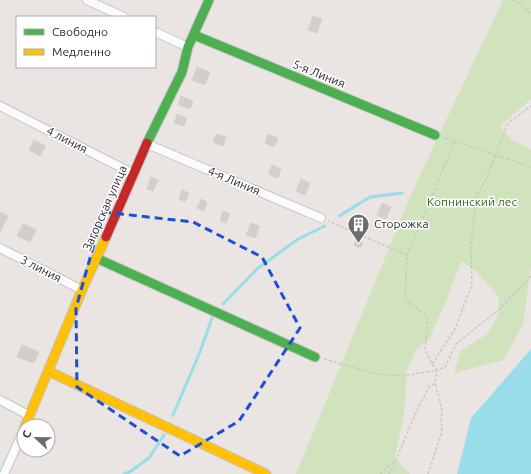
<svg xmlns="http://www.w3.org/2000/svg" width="531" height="474" font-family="Ubuntu,sans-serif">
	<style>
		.green { fill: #d1e3bc }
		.water { fill: #98dde9 }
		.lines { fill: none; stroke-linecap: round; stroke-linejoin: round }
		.stream { stroke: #98dde9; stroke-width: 3 }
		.building { fill: #d1cecb; stroke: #d5d1ce }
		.street-casing { stroke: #c6c4c5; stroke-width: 10 }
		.fast-casing { stroke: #c6c4c5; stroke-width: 11 }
		.slow-casing { stroke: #c6c4c5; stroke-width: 11 }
		.jam-casing { stroke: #c6c4c5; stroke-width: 11 }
		.path { stroke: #c7c7c6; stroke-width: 1.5; stroke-dasharray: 3 2; stroke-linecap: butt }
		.street { stroke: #fcfbfb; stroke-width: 8 }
		.fast { stroke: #4caf50; stroke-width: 9 }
		.slow { stroke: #ffc107; stroke-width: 9 }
		.jam { stroke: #c62828; stroke-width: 9 }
		.marked { fill: none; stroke: #1d4ed8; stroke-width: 3; stroke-dasharray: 8 5; stroke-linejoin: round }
		.labels { text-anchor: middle; stroke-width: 3; stroke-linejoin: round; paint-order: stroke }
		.street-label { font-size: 12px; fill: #2c2c2c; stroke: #fff }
		.park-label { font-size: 12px; fill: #34681c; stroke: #fff }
		.poi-label { font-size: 12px; fill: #2c2c2c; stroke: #fff; text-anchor: start }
	</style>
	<rect width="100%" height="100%" fill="#eae5e2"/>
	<path class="green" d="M503,0H531V99L500,126L511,139L531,150V266L523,324L504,360L454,373L461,351L487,334L498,316L499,297L477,272L461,261L445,304L429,339L416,350L407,371L404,415L395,458L410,474H296L412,192Z"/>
	<path class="water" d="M531,349V474H457L471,418Z"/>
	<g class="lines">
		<path class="stream" d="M339,216L370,197L402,193
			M223,304L257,269L298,239L325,226
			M173,415L200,352L212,318
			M124,474L131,471L149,458L164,435"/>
	</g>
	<path class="building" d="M313,16L322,19L317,33L308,30Z
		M197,67L210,72L205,85L192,80Z
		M181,96L193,101L190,109L178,105Z
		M177,114L187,118L184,126L174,123Z
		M216,134L226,137L223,146L213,142Z
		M268,134L278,138L274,147L265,143Z
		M34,140L46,146L40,156L29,150Z
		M272,165L281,169L278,178L268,174Z
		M151,177L158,180L153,191L147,189Z
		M301,179L310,183L305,195L296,191Z
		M182,190L189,193L185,202L179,199Z
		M201,199L207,202L204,211L197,208Z
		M382,203L391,207L386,219L377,215Z
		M223,211L230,214L226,223L220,221Z
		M0,212L8,216L0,232Z
		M251,223L260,226L255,238L246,235Z
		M23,224L36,230L30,242L17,236Z
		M356,240L363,243L360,248L354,245Z
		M22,345L39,352L34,363L17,357Z"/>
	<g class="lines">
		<defs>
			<path id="street" d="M87,0L124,17
				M155,32L188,47
				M0,106L134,174
				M147,144L321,218
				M0,248L82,290
				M0,400L30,416
				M4,474L24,429"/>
			<path id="fast" d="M194,35L435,135
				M147,143L182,72L188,47L209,0
				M96,258L315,357"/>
			<path id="slow" d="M48,371L266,474
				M25,426L82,290L106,237"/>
			<path id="jam" d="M106,237L147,143"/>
		</defs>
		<use href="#street" class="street-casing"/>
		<use href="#fast" class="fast-casing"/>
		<use href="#slow" class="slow-casing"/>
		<use href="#jam" class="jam-casing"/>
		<path class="path" d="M512,0L522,5L531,15
			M445,138L531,167
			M407,255L455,141
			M324,359L376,374L403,376L437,370L432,364L425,350L428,317L405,299L407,255L328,221
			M432,364L454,331L472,285L471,248L476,197L487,177L508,123L531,106
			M380,474L396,460L417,410L429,387L435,383L437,370L445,367L456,344L503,306L531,276
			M389,474L396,461
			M428,474L442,431L441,420L442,411L435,383"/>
		<use href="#street" class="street"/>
		<use href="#fast" class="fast"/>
		<use href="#slow" class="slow"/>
		<use href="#jam" class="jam"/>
	</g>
	<path class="marked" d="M103,212L193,222L262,257L300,328L239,421L180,456L77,387L76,308Z"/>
	<defs>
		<symbol id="building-pin" viewBox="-11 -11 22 30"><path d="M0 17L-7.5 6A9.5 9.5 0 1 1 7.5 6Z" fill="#6e6d6c" stroke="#fff"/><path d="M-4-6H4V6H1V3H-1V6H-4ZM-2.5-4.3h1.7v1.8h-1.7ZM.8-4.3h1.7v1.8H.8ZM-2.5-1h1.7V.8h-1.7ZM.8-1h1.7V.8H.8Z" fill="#fff"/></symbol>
	</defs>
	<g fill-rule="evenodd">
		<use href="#building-pin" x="346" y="212" width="25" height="34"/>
	</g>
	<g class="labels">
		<g class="street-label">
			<text transform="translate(319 74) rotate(22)" y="4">5-я Линия</text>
			<text transform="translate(67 140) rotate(27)" y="4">4 линия</text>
			<text transform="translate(234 181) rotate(23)" y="4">4-я Линия</text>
			<text transform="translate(105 208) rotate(-66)" y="4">Загорская улица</text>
			<text transform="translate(41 269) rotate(27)" y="4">3 линия</text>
		</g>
		<g class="park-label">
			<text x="472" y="206">Копнинский лес</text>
		</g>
		<g class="poi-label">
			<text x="374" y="228">Сторожка</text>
		</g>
	</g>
	<rect x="16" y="16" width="140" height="52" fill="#ffffff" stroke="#ababab"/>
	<rect x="24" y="29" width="20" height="6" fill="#4caf50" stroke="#ababab"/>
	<text x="52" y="36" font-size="12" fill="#2c2c2c">Свободно</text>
	<rect x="24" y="49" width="20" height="6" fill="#ffc107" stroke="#ababab"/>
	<text x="52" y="56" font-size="12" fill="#2c2c2c">Медленно</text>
	<g transform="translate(36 438) rotate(292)"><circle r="19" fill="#ffffff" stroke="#ababab"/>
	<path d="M0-3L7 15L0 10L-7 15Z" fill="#6e6d6c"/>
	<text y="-6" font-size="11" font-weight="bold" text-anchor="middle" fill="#2c2c2c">С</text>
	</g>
</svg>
